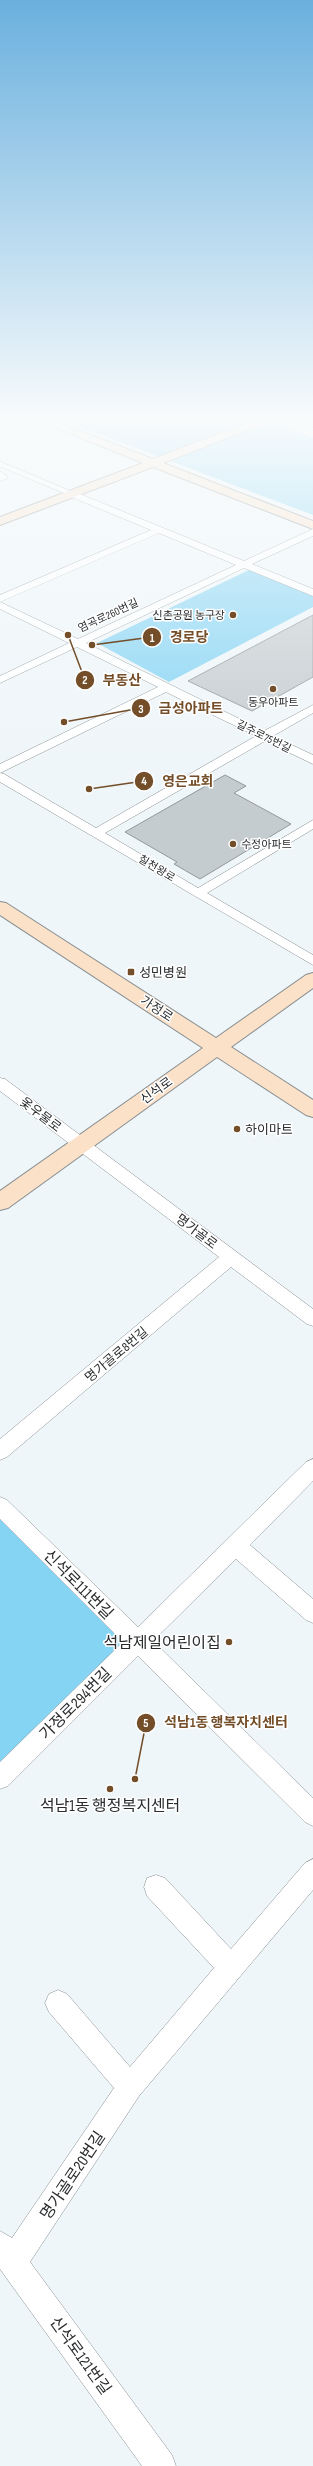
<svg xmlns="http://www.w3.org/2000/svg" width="313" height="2466" font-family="'Sofia Sans Condensed','Noto Sans KR',sans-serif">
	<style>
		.green { fill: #86d4f4 }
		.building { fill: #c5cccf; stroke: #92999c }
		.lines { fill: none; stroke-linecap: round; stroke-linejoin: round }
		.lane-casing { stroke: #878d90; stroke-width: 5.5 }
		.street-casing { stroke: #878d90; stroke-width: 1 }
		.secondary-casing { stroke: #878d90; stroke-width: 2 }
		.lane { stroke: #fff; stroke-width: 4.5 }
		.street { fill: #fff; fill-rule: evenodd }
		.secondary { fill: #fae1c8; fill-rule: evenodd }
		.poi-dot { fill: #734e29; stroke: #fff; stroke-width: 1.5 }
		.labels { text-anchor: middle; stroke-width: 3; stroke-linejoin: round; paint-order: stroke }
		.far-street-label { font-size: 11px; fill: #2a2c2e; stroke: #fff }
		.far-poi-label { font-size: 11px; fill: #2a2c2e; stroke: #fff; text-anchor: end }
		.poi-label { font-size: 13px; fill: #2a2c2e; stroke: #fff; text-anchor: start }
		.street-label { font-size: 13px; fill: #2a2c2e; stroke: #fff }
		.near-street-label { font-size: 16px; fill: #2a2c2e; stroke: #fff }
		.near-poi-label { font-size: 16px; fill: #2a2c2e; stroke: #fff; text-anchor: end }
		.leader { fill: none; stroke: #734e29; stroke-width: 1.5 }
		.callout-dot { fill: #734e29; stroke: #fff; stroke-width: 1.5 }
		.mark-label { font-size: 12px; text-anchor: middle; font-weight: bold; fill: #fff }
		.callout-label { font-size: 14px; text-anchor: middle; font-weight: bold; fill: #734e29; stroke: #fff; stroke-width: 3; stroke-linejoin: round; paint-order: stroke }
	</style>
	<rect width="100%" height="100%" fill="#eff6f9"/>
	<path class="green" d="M54,417H253L313,438V515Z
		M253,568L313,593V607L169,682L97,643Z
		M0,1507L137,1641L0,1778Z"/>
	<path class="building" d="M313,615V677L252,711L188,681Z
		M225,775L246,786L234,793L291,824L200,879L174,864L177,862L125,832Z"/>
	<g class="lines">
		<defs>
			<path id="lane" d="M0,423L17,417
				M0,464L72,494
				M0,474L5,477L0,479"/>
			<path id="street" d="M280,417H291L313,425V430Z
				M69,492H75L244,561L313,529V536L252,564L313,589V596L244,568L86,643L264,731L313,705V713L273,736L313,755V764L265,741L105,833L198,888L313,820V829L207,893L313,955V965L0,782V773L4,774L96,828L256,736L166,692L0,773V764L158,687L77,647L0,683V676L69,643L0,609V595L151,530L69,496ZM159,533L236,565L78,639L0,602Z
				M0,1078L5,1079L313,1309V1326L307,1324L231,1267L7,1457L0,1460V1439L219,1257L0,1091Z
				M313,1459V1481L250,1545L313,1599V1623L306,1620L236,1559L153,1641L313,1798V1826L305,1822L138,1656L8,1786L0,1789V1762L123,1642L0,1519V1497L7,1500L138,1627L306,1462Z
				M313,1859V1890L139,2096L30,2262L172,2455L176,2466H142L0,2269V2231L12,2238L114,2088L49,2012L45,2003L49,1994L58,1990L67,1994L130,2067L214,1968L147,1896L144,1887L147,1878L156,1875L165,1878L231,1949L305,1863Z"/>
			<path id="secondary" d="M30,417H44L153,459L263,417H277L276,419L163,463L313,521V529L153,467L0,525V517L143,463Z
				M0,902L6,903L216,1038L306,975L313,973V988L231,1047L313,1100V1117L306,1115L217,1057L8,1208L0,1210V1191L203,1048L0,915Z"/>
		</defs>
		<use href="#lane" class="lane-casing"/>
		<use href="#street" class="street-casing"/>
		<use href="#secondary" class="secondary-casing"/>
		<use href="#lane" class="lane"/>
		<use href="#street" class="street"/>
		<use href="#secondary" class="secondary"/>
	</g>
	<linearGradient id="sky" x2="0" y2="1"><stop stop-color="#6ab0de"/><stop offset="0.55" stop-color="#f8fbfc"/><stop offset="1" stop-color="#f8fbfc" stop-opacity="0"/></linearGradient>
	<rect width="313" height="762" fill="url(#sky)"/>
	<g class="poi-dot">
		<circle cx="233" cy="615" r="4"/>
		<circle cx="273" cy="689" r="4"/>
		<circle cx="233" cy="844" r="4"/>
		<rect x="127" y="968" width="8" height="8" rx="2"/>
		<circle cx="237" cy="1129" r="4"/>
		<circle cx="229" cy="1642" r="4"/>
		<circle cx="110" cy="1789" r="4"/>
	</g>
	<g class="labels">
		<g class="far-street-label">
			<text transform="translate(108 615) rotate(-25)" y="4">염곡로260번길</text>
			<text transform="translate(264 736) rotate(26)" y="4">길주로75번길</text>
			<text transform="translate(157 868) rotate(31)" y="4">칠천왕로</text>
		</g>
		<g class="far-poi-label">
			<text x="225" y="619">신촌공원 농구장</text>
			<text x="273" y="706" text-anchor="middle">동우아파트</text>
			<text x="241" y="848" text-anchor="start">수정아파트</text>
		</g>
		<g class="poi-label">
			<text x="139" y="977">성민병원</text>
			<text x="245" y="1134">하이마트</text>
		</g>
		<g class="street-label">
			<text transform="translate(157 1008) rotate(33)" y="5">가정로</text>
			<text transform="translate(156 1090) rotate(-36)" y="5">신석로</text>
			<text transform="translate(41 1114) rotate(37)" y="5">옻우물로</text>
			<text transform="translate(197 1231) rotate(37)" y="5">명가골로</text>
			<text transform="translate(116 1354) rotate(-40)" y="5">명가골로8번길</text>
		</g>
		<g class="near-street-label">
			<text transform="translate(79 1584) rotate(45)" y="6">신석로111번길</text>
			<text transform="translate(75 1703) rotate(-45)" y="6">가정로294번길</text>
			<text transform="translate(72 2175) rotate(-56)" y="6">명가골로20번길</text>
			<text transform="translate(81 2355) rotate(54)" y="6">신석로121번길</text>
		</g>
		<g class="near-poi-label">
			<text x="221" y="1648">석남제일어린이집</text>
			<text x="110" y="1811" text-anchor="middle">석남1동 행정복지센터</text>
		</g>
	</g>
	<path class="leader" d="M92 645L152 637M68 635L85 680M64 722L141 708M89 789L144 781M135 1779L146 1723"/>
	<g class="callout-dot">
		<circle cx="92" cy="645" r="4"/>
		<circle cx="68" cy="635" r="4"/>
		<circle cx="64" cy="722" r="4"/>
		<circle cx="89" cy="789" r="4"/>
		<circle cx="135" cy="1779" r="4"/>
		<circle cx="152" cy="637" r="10"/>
		<circle cx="85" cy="680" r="10"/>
		<circle cx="141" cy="708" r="10"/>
		<circle cx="144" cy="781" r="10"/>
		<circle cx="146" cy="1723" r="10"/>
	</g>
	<g class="mark-label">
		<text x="152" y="642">1</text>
		<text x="85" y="684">2</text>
		<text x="141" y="713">3</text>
		<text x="144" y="785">4</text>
		<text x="146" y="1727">5</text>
	</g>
	<g class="callout-label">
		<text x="189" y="642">경로당</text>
		<text x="122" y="685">부동산</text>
		<text x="191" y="713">금성아파트</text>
		<text x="188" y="786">영은교회</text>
		<text x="226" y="1727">석남1동 행복자치센터</text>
	</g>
</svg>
